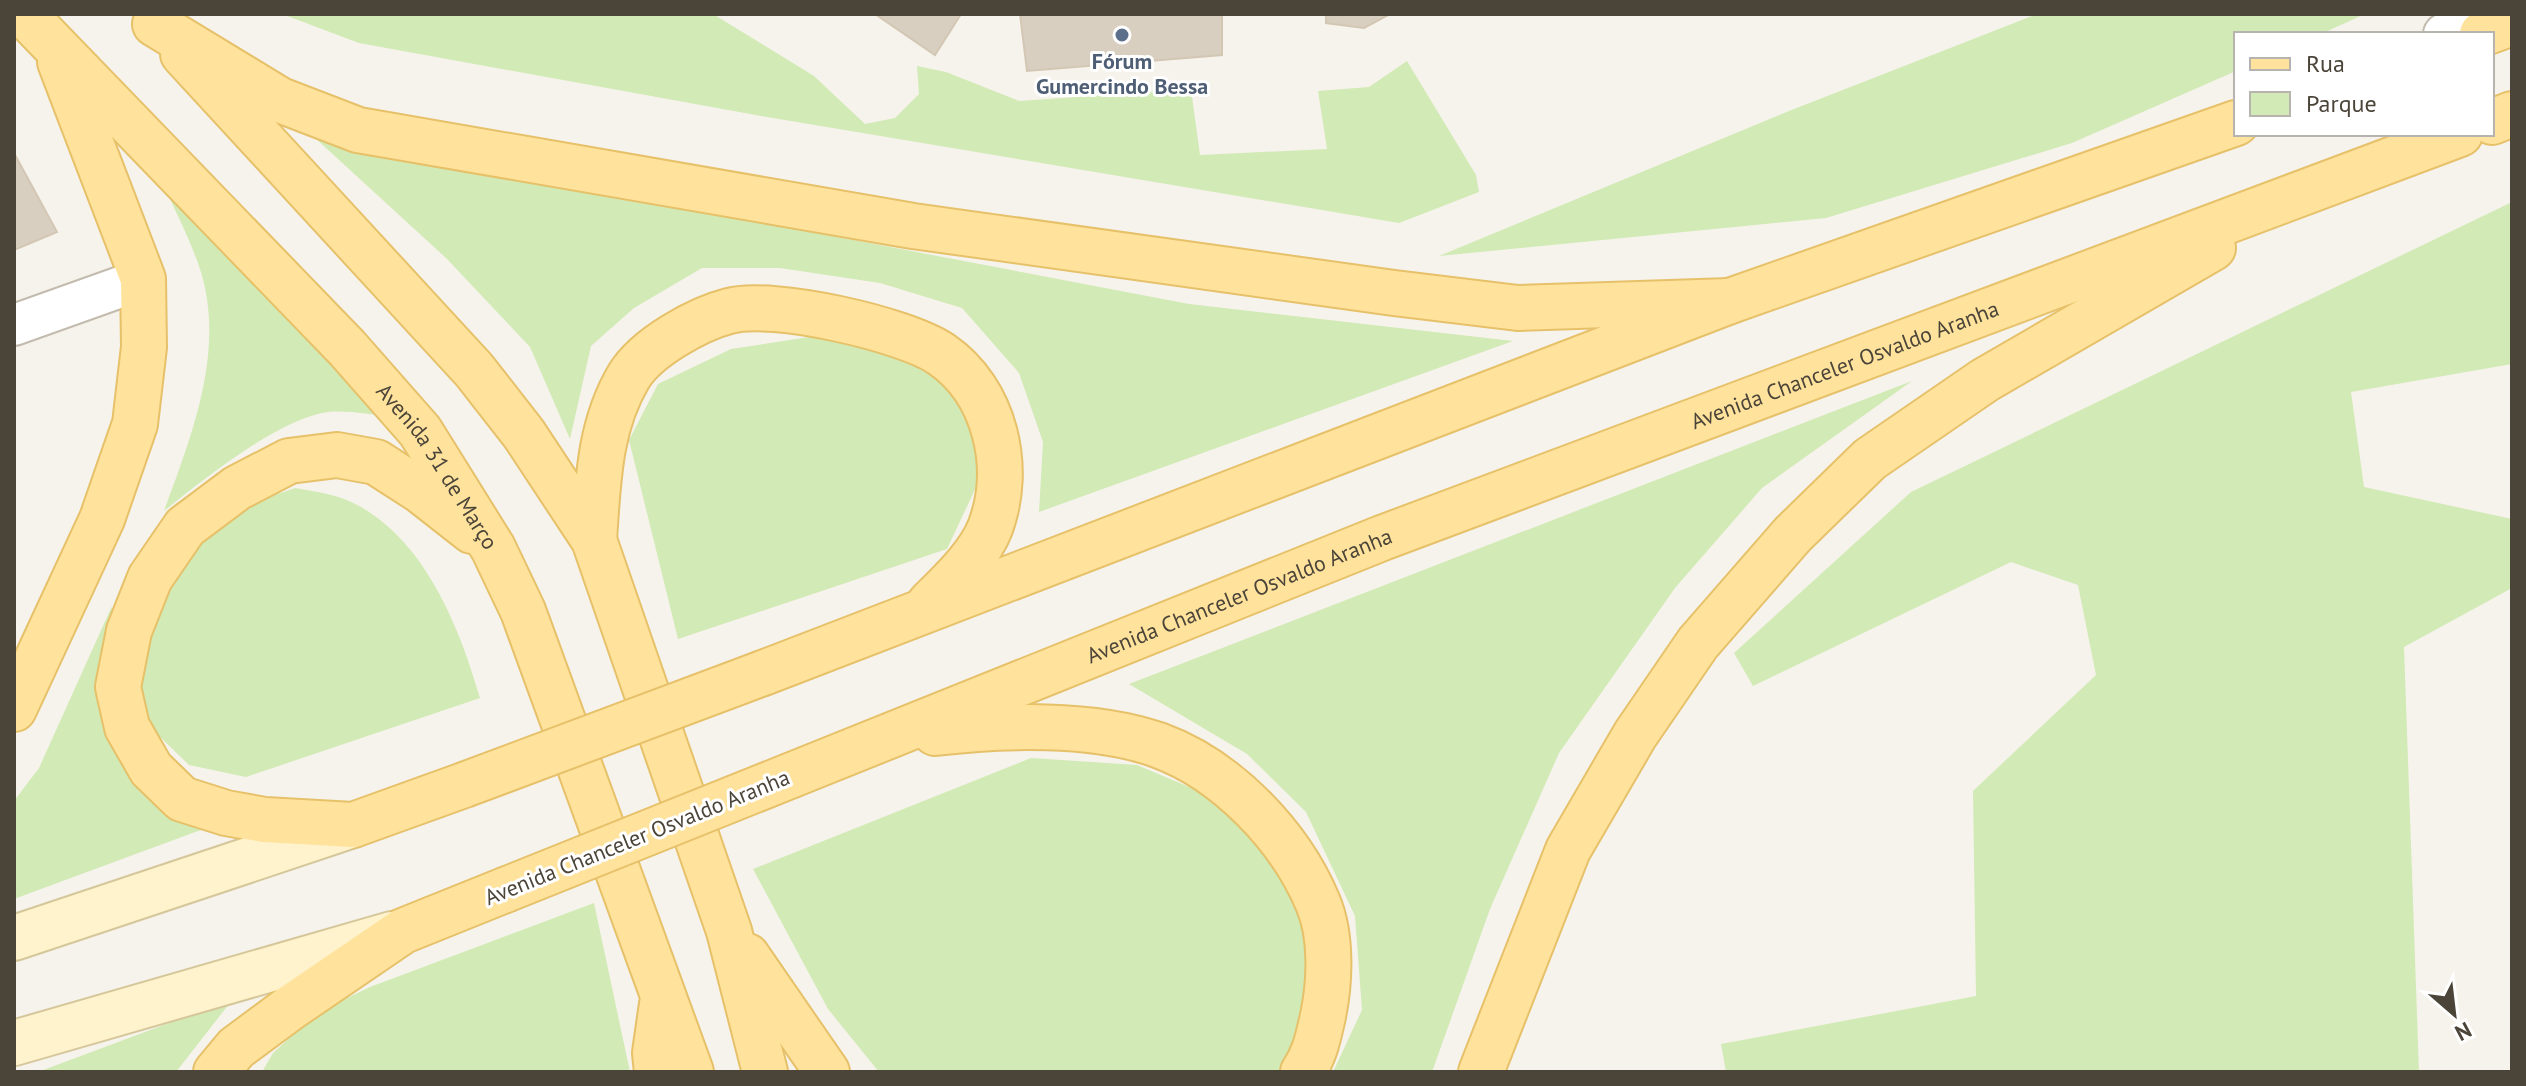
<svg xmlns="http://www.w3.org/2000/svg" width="2526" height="1086" font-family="'PT Sans',sans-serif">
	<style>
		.green { fill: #d2eab5 }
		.building { fill: #d8cfc1; stroke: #d3c7b4; stroke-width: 2 }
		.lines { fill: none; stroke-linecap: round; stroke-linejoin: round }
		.minor-casing { stroke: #c2bbae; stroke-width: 44 }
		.secondary-casing { stroke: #d6c79b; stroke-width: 48 }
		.primary-casing { stroke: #e6c16a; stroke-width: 48 }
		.minor { stroke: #fff; stroke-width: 40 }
		.secondary { stroke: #fff3cd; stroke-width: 44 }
		.primary { stroke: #ffe39c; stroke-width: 44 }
		.primary-bridge-casing { stroke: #e6c16a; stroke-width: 48; stroke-linecap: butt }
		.primary-bridge { stroke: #ffe39c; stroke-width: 44 }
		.service-dot { fill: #5c6f8a; stroke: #fff; stroke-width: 3 }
		.labels { text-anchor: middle; stroke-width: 6; stroke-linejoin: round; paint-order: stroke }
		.service-label { font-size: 22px; font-weight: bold; fill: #4e5e75; stroke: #fff }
		.street-label { font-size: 22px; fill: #4b4439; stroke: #fff }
	</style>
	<rect width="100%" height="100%" fill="#f6f3ec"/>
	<path class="green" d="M282,14H713L814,76L865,124L895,118L919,94L917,66L946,72L1019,101L1191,89L1200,155L1327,149L1318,91L1369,87L1407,61L1476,175L1479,192L1399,223L767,117L359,43Z
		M2037,14H2365L2321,34H2236V71L2072,143L1826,218L1439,256L1789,111Z
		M314,137L1189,304L1513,341L1039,512L1043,442L1019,373L962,308L880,283L780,268H702L634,308L591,346L570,439L530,347L446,258Z
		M162,181L391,416C371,415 348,410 328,412C278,419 204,479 164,511C192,434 227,348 199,266C189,237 174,209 162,181Z
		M2512,202V364L2351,392L2364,487L2512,519V588L2404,647L2419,1072H1726L1721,1044L1976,996L1973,791L2096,675L2078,585L2011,562L1753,686L1734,653L1911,492Z
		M822,335L950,371L987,464L947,549L678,639L629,440L658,384L731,349Z
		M1912,381L1762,488L1675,588L1559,753L1490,909L1432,1072H1333L1362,1010L1355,916L1306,812L1247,754L1129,684Z
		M295,488C318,492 341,495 361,507C427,545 460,629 480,698L246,777L189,765L158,735L130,688L153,580L246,505Z
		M112,606L105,685L115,739L231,822L198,831L14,899V801L39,768Z
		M1031,758L1137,765L1213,797L1293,882L1319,984L1287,1072H879L828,1009L753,869Z
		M594,903L630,1072H262L273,1053L318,1012L370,987Z
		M233,999L176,1072H38Z"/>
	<path class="building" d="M875,14H961L935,55Z
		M1020,14H1222V55L1027,71Z
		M1326,14H1390L1364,28L1326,23Z
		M14,153L57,232L14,250Z"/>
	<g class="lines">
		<defs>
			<path id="minor" d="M2444,34L2482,14
				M14,325L143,279"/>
			<path id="secondary" d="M14,938L353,825
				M14,1043L392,934"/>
			<g id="primary">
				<path id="s1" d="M24,14L347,348L420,431L493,548L523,611L691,1072"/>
				<path d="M155,24L280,100L358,130L913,226L1394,293L1518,308L1730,301"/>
				<path d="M2482,34L2512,23"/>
				<path d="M183,54L474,370L524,434L594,540L729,931L765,1072"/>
				<path d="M2492,122L2512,114"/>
				<path d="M594,540C598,482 599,426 629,376C647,347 698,319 729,311C772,299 904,329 941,354C995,391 1013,467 990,528C979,556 951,582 930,603"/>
				<path d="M763,673L1730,301L2236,123"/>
				<path d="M14,709L102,519L135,424L144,347L143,279L60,62"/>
				<path d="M935,733C1002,725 1093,722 1158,745C1227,770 1290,836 1318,903C1332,936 1330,982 1323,1016C1318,1038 1315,1054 1303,1072"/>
				<path id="s2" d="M792,775L1382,538L2460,134"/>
				<path d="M464,785L353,825L265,820L226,813L182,799L151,769L127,727L118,687L129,631L150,578L185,527L237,488L289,461L337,455L376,462L421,491L472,531"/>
				<path d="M747,956L827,1072"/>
				<path d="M216,1072L236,1048L290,1008L403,931L505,890"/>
				<path d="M657,1072L655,1053L662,1004"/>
				<path d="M1481,1072L1568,850L1635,735L1698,643L1793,534L1870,459L1985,380L2213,248"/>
			</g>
		</defs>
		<use href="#minor" class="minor-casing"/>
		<use href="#secondary" class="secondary-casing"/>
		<use href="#primary" class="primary-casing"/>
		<use href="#minor" class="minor"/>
		<use href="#secondary" class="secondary"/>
		<use href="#primary" class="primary"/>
		<defs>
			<path id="primary-bridge" d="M464,785L763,673
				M505,890L792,775"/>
		</defs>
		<use href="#primary-bridge" class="primary-bridge-casing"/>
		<use href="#primary-bridge" class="primary-bridge"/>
	</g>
	<circle class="service-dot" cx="1122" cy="35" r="8"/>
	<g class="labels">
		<g class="service-label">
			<text x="1122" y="69">Fórum<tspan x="1122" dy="25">Gumercindo Bessa</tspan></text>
		</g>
		<g class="street-label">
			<text dy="8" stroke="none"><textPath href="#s2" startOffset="1130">Avenida Chanceler Osvaldo Aranha</textPath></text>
			<text dy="8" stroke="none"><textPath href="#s1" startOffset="614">Avenida 31 de Março</textPath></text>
			<text dy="8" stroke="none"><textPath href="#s2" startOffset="482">Avenida Chanceler Osvaldo Aranha</textPath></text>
			<text transform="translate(637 837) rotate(-22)" y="8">Avenida Chanceler Osvaldo Aranha</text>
		</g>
	</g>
	<rect width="2526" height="1086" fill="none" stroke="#4b4439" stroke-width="32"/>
	<rect x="2234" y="32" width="260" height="104" fill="#ffffff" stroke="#b7b4b0" stroke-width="2"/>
	<rect x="2250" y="58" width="40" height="12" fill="#ffe39c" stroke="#b7b4b0" stroke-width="2"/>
	<text x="2306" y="72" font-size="24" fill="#4b4439">Rua</text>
	<rect x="2250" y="92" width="40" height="24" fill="#d2eab5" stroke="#b7b4b0" stroke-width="2"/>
	<text x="2306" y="112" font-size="24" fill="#4b4439">Parque</text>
	<g transform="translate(2454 1014) rotate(152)" stroke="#ffffff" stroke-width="6" paint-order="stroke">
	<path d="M0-6L14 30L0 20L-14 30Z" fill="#4b4439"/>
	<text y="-12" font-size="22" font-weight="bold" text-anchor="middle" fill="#4b4439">N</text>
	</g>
</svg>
